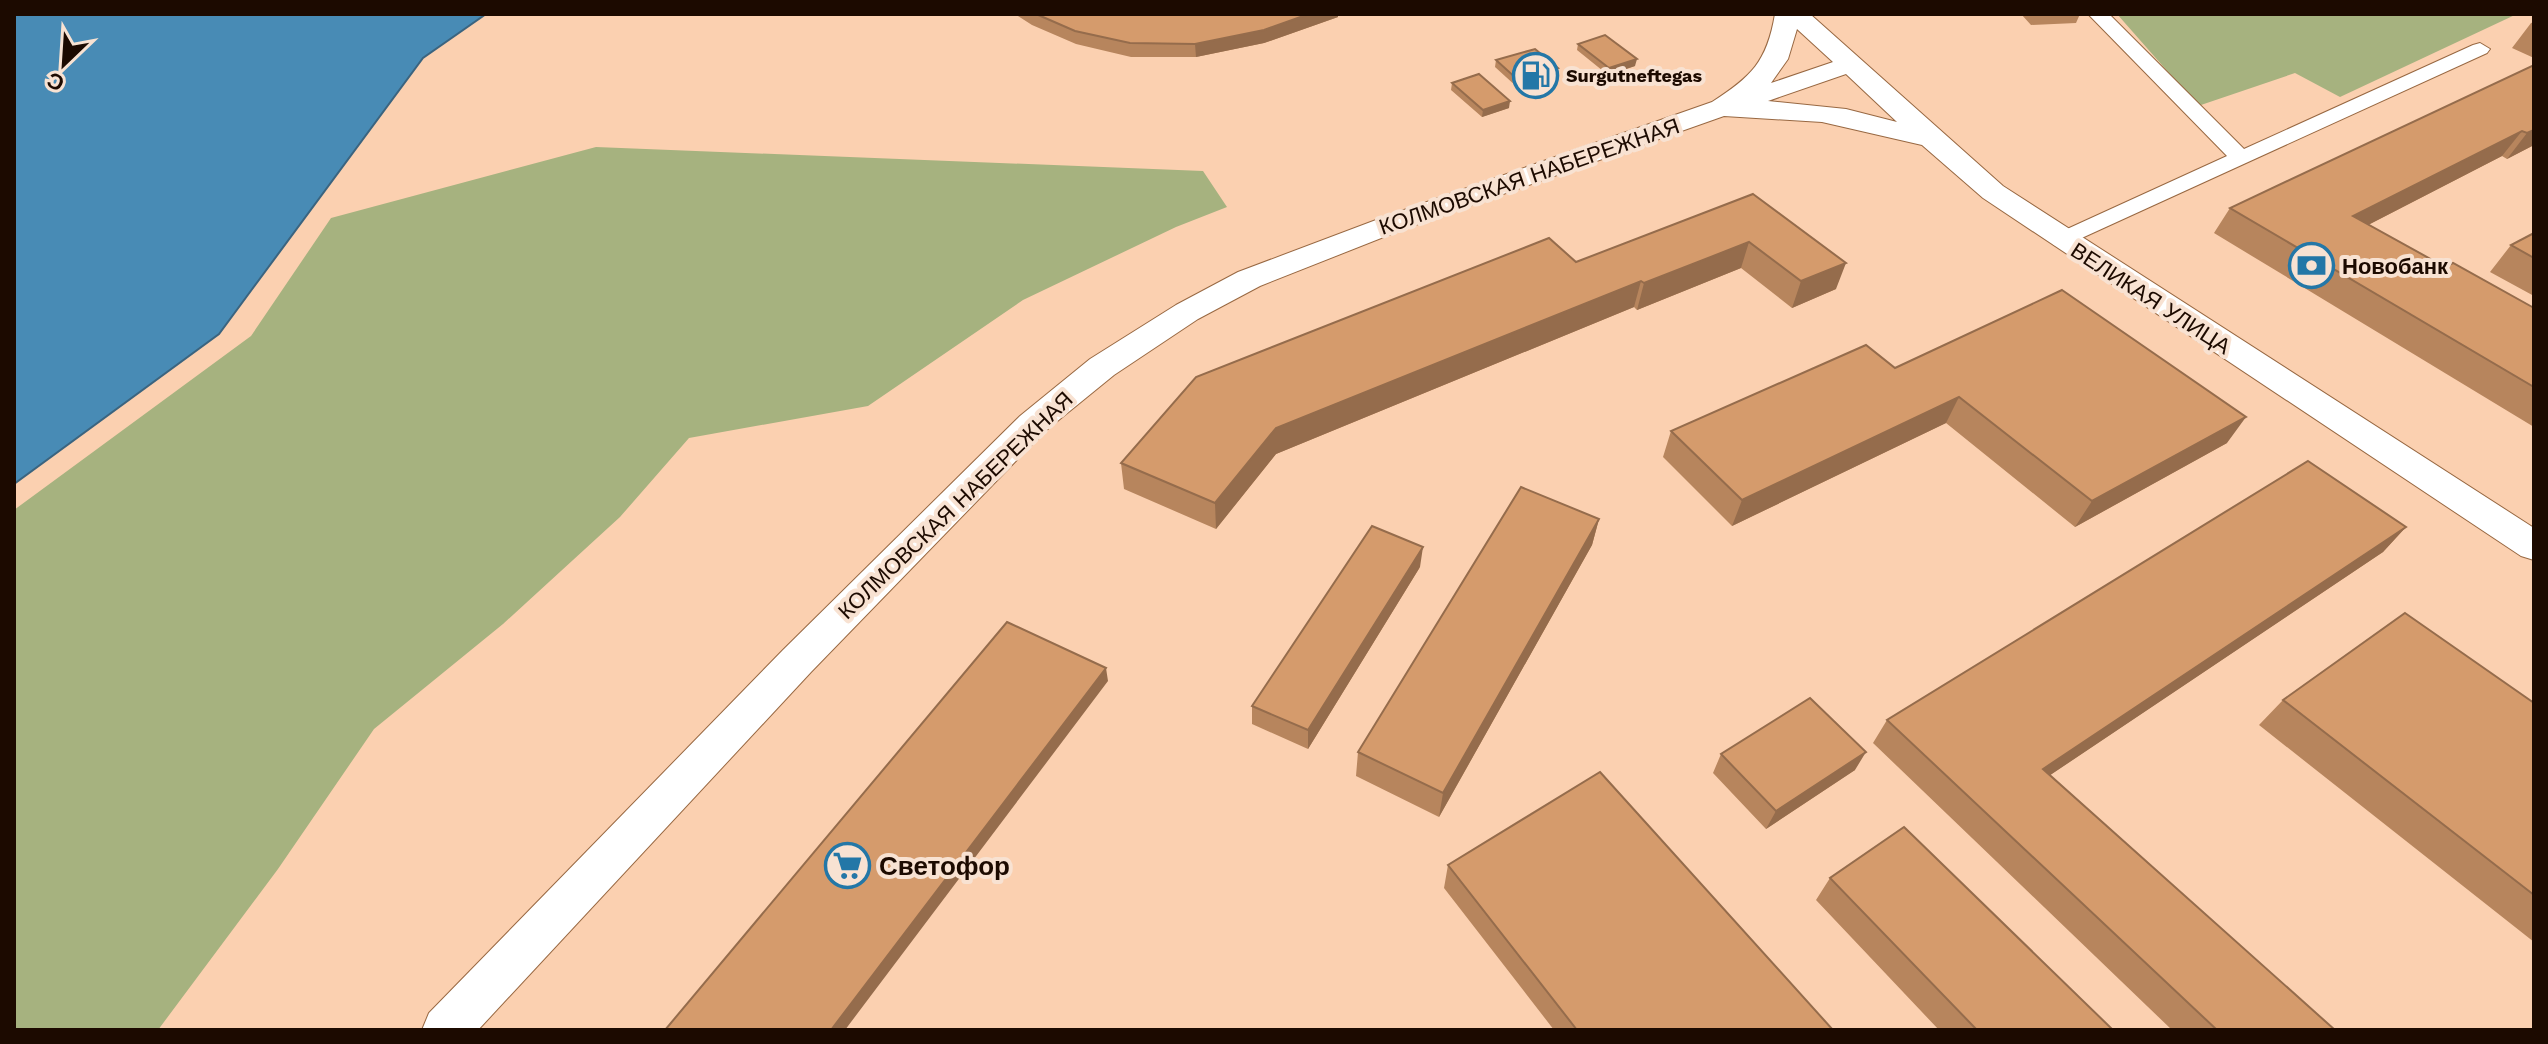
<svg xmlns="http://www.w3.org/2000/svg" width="2548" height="1044" font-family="'Work Sans',sans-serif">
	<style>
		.green { fill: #a6b27f }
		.water { fill: #488bb5; stroke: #3b647f; stroke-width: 2 }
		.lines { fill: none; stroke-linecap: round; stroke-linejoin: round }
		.minor-casing { stroke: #986842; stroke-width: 2 }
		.major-casing { stroke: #986842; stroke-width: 2 }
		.minor { fill: #fff; fill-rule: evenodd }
		.major { fill: #fff; fill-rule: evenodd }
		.wall { fill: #b7855d }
		.shaded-wall { fill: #956c4c }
		.building { fill: #d59b6c; stroke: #956c4c; stroke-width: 2 }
		.labels { text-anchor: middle; stroke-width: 8; stroke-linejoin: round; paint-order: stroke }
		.far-poi-label { font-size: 18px; font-weight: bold; fill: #1c0a00; stroke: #f8e2d2; text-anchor: start }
		.street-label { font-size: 22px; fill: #1c0a00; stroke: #f8e2d2 }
		.poi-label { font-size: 22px; font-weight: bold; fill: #1c0a00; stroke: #f8e2d2; text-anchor: start }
		.near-poi-label { font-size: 26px; font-weight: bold; fill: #1c0a00; stroke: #f8e2d2; text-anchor: start }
	</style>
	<rect width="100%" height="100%" fill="#fbd0b0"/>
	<path class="green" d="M2117,14H2517L2340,97L2295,73L2198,106Z
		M596,147L1203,171L1227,207L1176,227L1023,300L868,406L689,438L620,517L503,624L374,729L278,869L158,1030H14V510L251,336L331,218Z"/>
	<path class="water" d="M14,14H486L423,58L219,334L14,484Z"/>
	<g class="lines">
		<defs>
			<path id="minor" d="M2088,14H2109L2244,149L2473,45L2480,43L2490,49L2487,53L2062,247L2054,245L2050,240L2054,235L2227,156Z"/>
			<path id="major" d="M1775,14H1810L2003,186L2534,528V560L2521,556L1983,198L1922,145L1822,122L1724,116L1404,229L1260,286L1198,319L1114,375L1044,432L811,672L478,1030H422L429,1013L783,650L1020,416L1090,359L1176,305L1238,272L1384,217L1712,102C1751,77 1767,62 1775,14ZM1797,29L1833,62L1771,83L1788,59ZM1846,74L1897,122L1846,109L1768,101Z"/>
		</defs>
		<use href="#minor" class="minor-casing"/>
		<use href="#major" class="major-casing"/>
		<use href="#minor" class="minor"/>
		<use href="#major" class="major"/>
	</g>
	<path class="wall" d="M1015,14H1338V17L1264,43L1196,57H1131L1076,44L1032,25Z
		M2021,14H2080L2076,23L2031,25Z
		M2534,22V58L2512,48L2531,23Z
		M1578,44L1635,66L1608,75L1577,50Z
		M1496,60L1557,75L1517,87L1495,67Z
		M2534,65V145L2507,159L2502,156L2368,225L2445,267L2534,308V427L2214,233L2230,208Z
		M1452,83L1509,108L1482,117L1451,90Z
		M1753,194L1836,289L1792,308L1741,268L1637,310L1634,307L1276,454L1216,529L1124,489L1121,463L1576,262Z
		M2534,233V296L2490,272L2511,245Z
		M1895,368L2227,443L2075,527L1946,423L1732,526L1663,457L1671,431Z
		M1599,519L1592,545L1439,817L1356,776L1358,752Z
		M2406,527L2383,552L2050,775L2335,1030H2172L1873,743L1887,720Z
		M1420,567L1308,749L1252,724V706Z
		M2283,700L2534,703V942L2259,725Z
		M1721,754L1855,770L1766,829L1713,773Z
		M1448,865L1833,1030H1554L1444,888Z
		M1830,878L2113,1030H1939L1816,900Z"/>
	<path class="shaded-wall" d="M1309,14H1338V17L1264,43L1196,57L1195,44Z
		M1637,59L1635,66L1608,75L1609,68Z
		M1558,68L1557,75L1517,87L1518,80Z
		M1510,101L1509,108L1482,117L1483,110Z
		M2534,130V145L2507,159L2527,133Z
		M2522,131L2502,156L2335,242L2353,216Z
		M1749,242L1741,268L1637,310L1644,283Z
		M1846,263L1836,289L1792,308L1801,281Z
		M1641,281L1634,307L1276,454L1216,529L1215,503L1276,428Z
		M1959,397L1946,423L1732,526L1742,500Z
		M2246,417L2227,443L2075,527L2092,501Z
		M1599,519L1592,545L1439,817L1443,793Z
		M2406,527L2383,552L2025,792L2043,769Z
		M1423,547L1420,567L1308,749V730Z
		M1106,668L1108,681L845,1030H831Z
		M1866,752L1855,770L1766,829L1776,811Z"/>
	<path class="building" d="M1036,14H1309L1264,30L1195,44L1130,43L1075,31Z
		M1605,35L1637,59L1609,68L1578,44Z
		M1535,49L1558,68L1518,80L1496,60Z
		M2534,65V130L2527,133L2522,131L2353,216L2445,267L2453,263L2534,308V387L2230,208Z
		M1479,74L1510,101L1483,110L1452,83Z
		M1753,194L1846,263L1801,281L1749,242L1644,283L1641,281L1276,428L1215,503L1121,463L1196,377L1549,238L1576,262Z
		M2534,233V258L2511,245Z
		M2062,290L2246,417L2092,501L1959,397L1742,500L1671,431L1866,345L1895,368Z
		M2308,461L2406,527L2043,769L2335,1030H2217L1887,720Z
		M1521,487L1599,519L1443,793L1358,752Z
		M1372,526L1423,547L1308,730L1252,706Z
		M2405,613L2534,703V895L2283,700Z
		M1007,622L1106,668L831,1030H665Z
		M1810,698L1866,752L1776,811L1721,754Z
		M1600,772L1833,1030H1577L1448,865Z
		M1904,827L2113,1030H1977L1830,878Z"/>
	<defs>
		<symbol id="fuel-ring" viewBox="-11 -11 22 22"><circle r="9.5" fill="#f8e2d2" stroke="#2377a7" stroke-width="1.5"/><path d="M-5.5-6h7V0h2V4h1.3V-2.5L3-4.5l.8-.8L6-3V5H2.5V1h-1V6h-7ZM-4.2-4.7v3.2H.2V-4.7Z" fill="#2377a7"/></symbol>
		<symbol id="bank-ring" viewBox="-11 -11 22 22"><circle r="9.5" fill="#f8e2d2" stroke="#2377a7" stroke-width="1.5"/><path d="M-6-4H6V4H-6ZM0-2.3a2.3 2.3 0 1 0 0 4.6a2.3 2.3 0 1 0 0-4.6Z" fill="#2377a7"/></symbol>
		<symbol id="supermarket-ring" viewBox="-11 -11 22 22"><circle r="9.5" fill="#f8e2d2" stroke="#2377a7" stroke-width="1.5"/><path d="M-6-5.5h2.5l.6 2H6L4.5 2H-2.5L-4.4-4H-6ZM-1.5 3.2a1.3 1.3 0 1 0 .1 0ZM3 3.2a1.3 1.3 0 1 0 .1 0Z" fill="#2377a7"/></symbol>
	</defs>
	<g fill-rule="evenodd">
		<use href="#fuel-ring" x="1510" y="50" width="51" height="51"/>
		<use href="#bank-ring" x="2286" y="240" width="51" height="51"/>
		<use href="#supermarket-ring" x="822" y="840" width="51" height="51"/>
	</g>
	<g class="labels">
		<g class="far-poi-label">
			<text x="1566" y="82">Surgutneftegas</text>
		</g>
		<g class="street-label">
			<text transform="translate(1529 176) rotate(-19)" y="8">КОЛМОВСКАЯ НАБЕРЕЖНАЯ</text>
			<text transform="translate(2151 298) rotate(33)" y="8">ВЕЛИКАЯ УЛИЦА</text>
			<text transform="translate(955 505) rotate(-44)" y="8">КОЛМОВСКАЯ НАБЕРЕЖНАЯ</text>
		</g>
		<g class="poi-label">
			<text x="2342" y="274">Новобанк</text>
		</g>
		<g class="near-poi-label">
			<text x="879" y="875">Светофор</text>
		</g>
	</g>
	<rect width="2548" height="1044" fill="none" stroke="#1c0a00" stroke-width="32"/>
	<g transform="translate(64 64) rotate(205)" stroke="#f8e2d2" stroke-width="6" paint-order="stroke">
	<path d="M0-6L14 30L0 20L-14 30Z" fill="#1c0a00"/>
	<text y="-12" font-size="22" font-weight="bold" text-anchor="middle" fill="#1c0a00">С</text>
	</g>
</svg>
